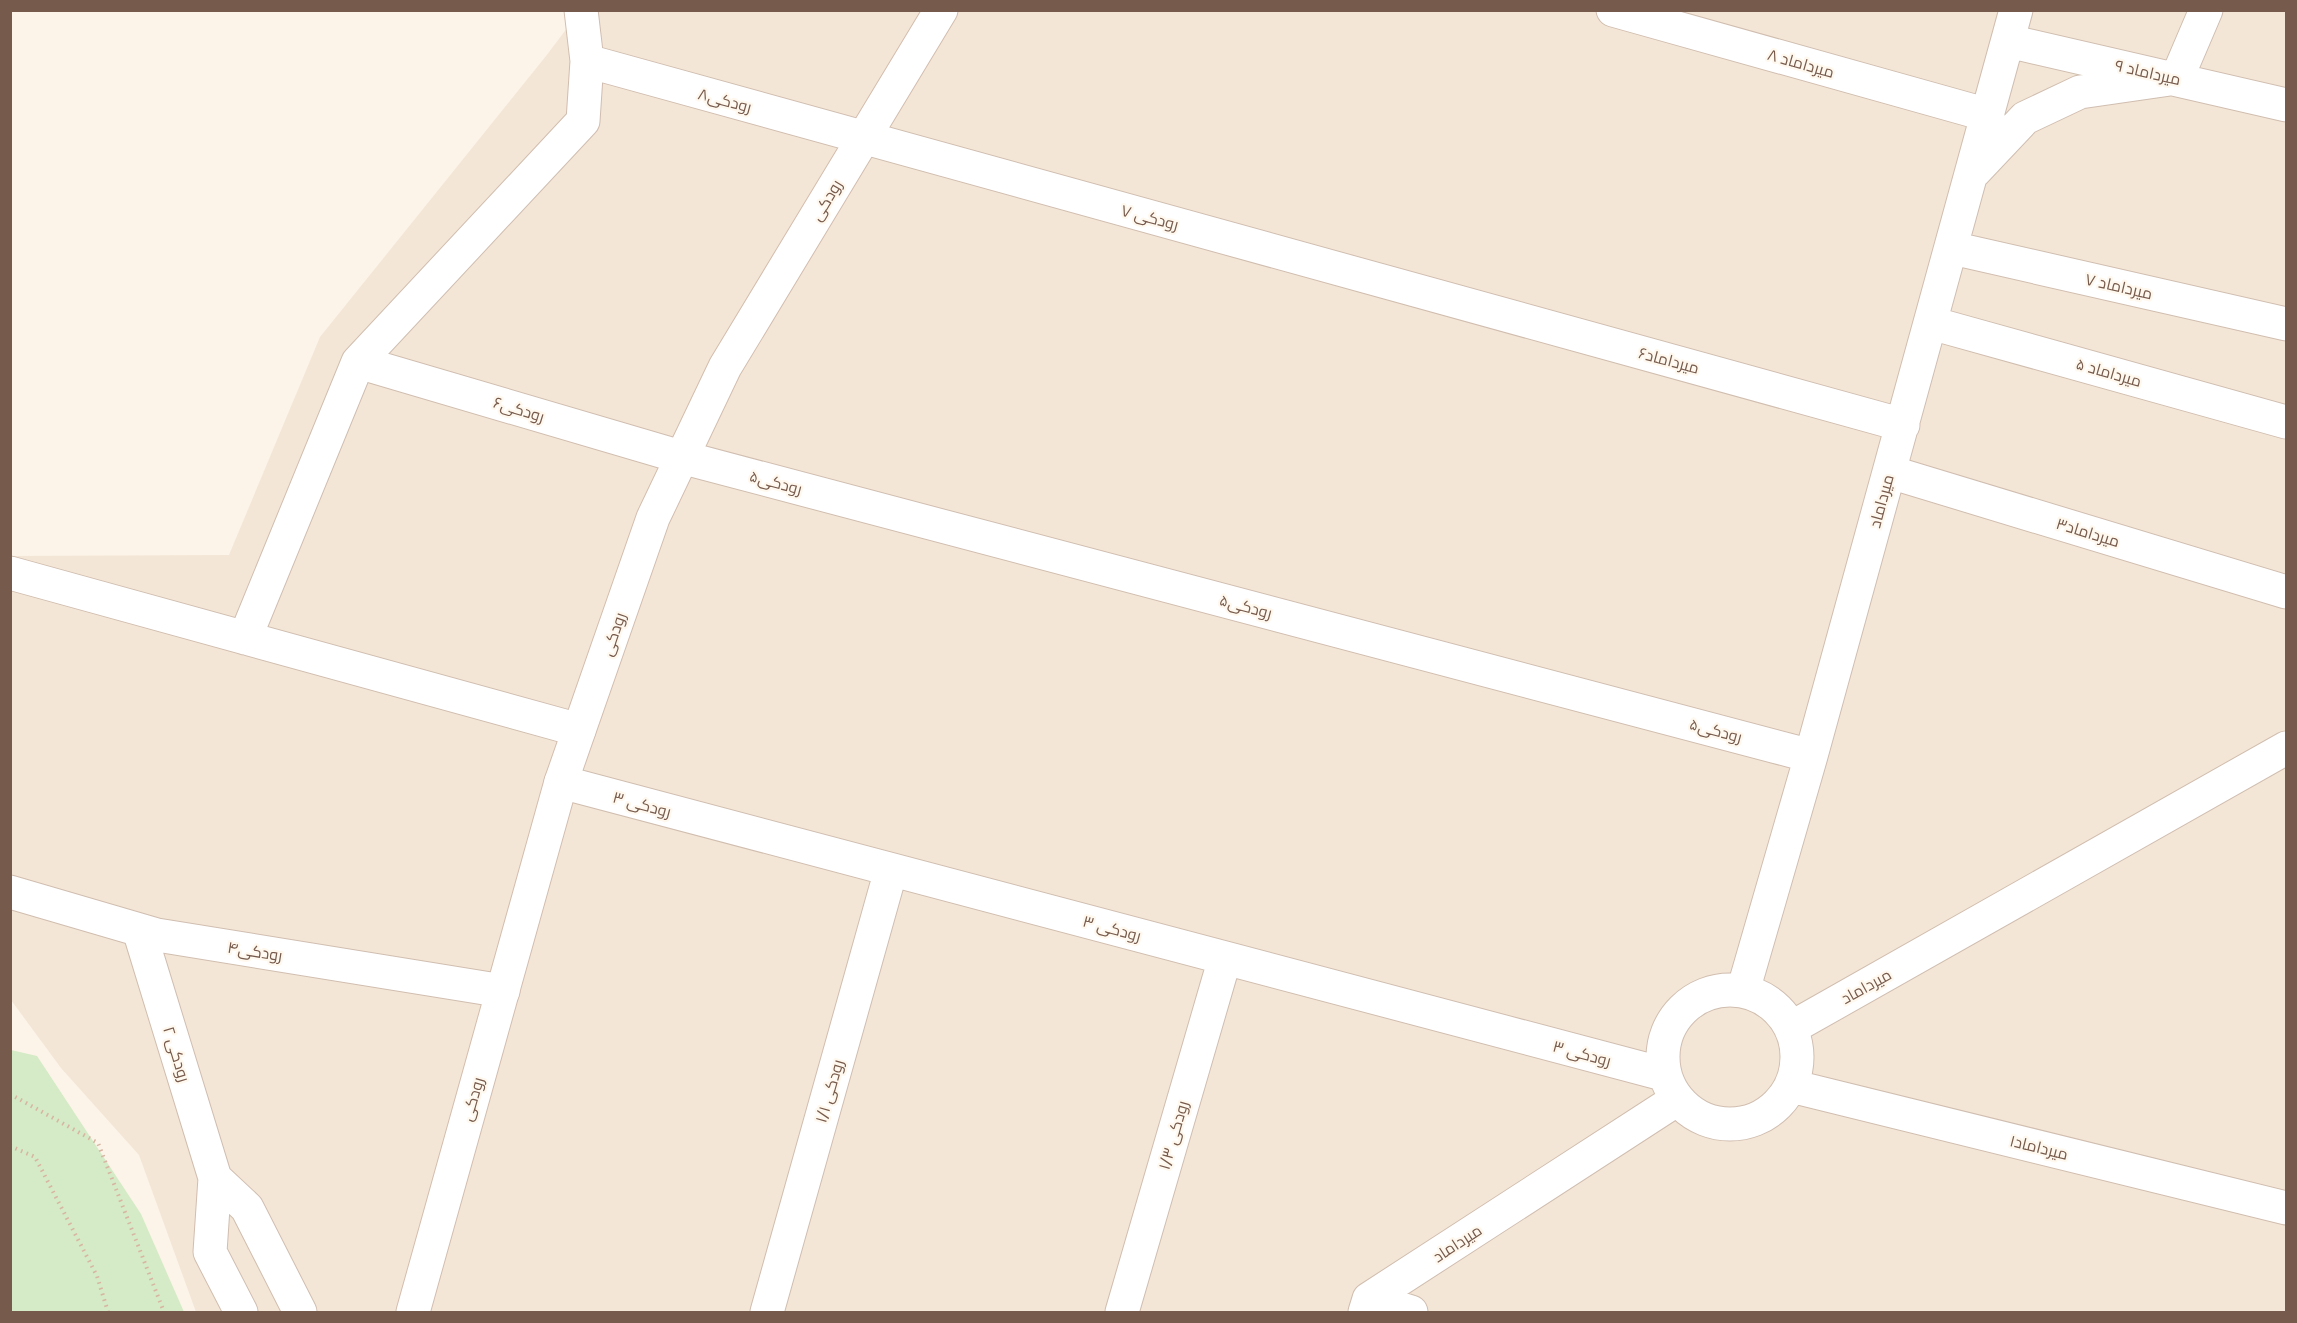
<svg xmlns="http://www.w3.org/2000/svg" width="2297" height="1323" font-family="Figtree,Cairo,sans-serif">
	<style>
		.residential { fill: #f4e6d6 }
		.green { fill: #d5eac6 }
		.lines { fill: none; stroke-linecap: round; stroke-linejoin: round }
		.street-casing { stroke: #d0beb0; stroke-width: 35 }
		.secondary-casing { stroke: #d3bdae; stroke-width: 35 }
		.path { stroke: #d7b5a2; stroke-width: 4; stroke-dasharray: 1.5 4.5; stroke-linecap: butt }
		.street { stroke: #fff; stroke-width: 33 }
		.secondary { stroke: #fff; stroke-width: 33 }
		.labels { text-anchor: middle; stroke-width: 4.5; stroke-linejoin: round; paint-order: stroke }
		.street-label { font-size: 16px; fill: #765a4c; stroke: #fff8ee }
	</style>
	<rect width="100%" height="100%" fill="#fcf4e8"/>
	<path class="residential" d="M580,11H2286V1312H196L139,1155L61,1068L11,1000V556L229,555L320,337L546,56Z"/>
	<path class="green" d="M11,1050L37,1056L141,1214L184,1312H11Z"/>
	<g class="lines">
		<defs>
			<path id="street" d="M1613,10L1988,115
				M2008,41L2286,105
				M587,61L1903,425
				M1974,172L2025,118L2080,92L2177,78L2206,10
				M1952,248L2286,324
				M1931,323L2286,422
				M358,362L681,457L1811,756
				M1890,472L2286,592
				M10,573L579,730
				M245,638L358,362L583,121L587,61L581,10
				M561,782L1663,1074
				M10,892L157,935L503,991
				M139,930L215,1178
				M1663 1057a67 67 0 1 1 134 0a67 67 0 1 1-134 0Z
				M1743,991L1811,756L2016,10
				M1791,1028L2286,748
				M1791,1086L2286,1208
				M1369,1299L1411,1312
				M241,1312L210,1252L215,1178L247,1208L300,1312
				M767,1312L891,870
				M1122,1312L1225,958
				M1365,1312L1369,1299L1676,1100"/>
			<path id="secondary" d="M413,1312L561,782L653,518L725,367L941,10"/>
		</defs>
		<use href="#street" class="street-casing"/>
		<use href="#secondary" class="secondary-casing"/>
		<path class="path" d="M10,1094L98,1143L164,1312
			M10,1146L35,1157L97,1276L108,1312"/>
		<use href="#street" class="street"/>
		<use href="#secondary" class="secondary"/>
	</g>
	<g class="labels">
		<g class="street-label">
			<text transform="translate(1801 63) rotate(16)" y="6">میرداماد ۸</text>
			<text transform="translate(2148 72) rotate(13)" y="6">میرداماد ۹</text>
			<text transform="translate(725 100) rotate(15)" y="6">رودکی۸</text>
			<text transform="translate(826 200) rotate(-59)" y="6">رودکی</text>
			<text transform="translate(1150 217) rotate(15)" y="6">رودکی ۷</text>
			<text transform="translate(2119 286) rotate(13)" y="6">میرداماد ۷</text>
			<text transform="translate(1669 360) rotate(15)" y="6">میرداماد۶</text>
			<text transform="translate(2109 372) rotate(16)" y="6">میرداماد ۵</text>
			<text transform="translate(519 409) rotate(17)" y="6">رودکی۶</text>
			<text transform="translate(776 482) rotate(15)" y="6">رودکی۵</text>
			<text transform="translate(1881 501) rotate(-75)" y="6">میرداماد</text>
			<text transform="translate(2088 532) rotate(17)" y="6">میرداماد۳</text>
			<text transform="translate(1246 606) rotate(15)" y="6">رودکی۵</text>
			<text transform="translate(613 634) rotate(-71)" y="6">رودکی</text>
			<text transform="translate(1716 730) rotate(15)" y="6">رودکی۵</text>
			<text transform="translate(642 804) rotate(15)" y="6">رودکی ۳</text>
			<text transform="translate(1112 928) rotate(15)" y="6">رودکی ۳</text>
			<text transform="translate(255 951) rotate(9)" y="6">رودکی۴</text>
			<text transform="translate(1866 986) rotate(-29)" y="6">میرداماد</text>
			<text transform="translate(1582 1053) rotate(15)" y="6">رودکی ۳</text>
			<text transform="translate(177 1054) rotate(73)" y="6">رودکی ۲</text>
			<text transform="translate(829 1091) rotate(-74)" y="6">رودکی ۱/۱</text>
			<text transform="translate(472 1099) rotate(-74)" y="6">رودکی</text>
			<text transform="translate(1173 1135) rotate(-74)" y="6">رودکی ۱/۳</text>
			<text transform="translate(2039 1147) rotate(14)" y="6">میرداماد۱</text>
			<text transform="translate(1457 1243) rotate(-33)" y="6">میرداماد</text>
		</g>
	</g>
	<rect width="2297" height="1323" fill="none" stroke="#765a4c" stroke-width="24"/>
</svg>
